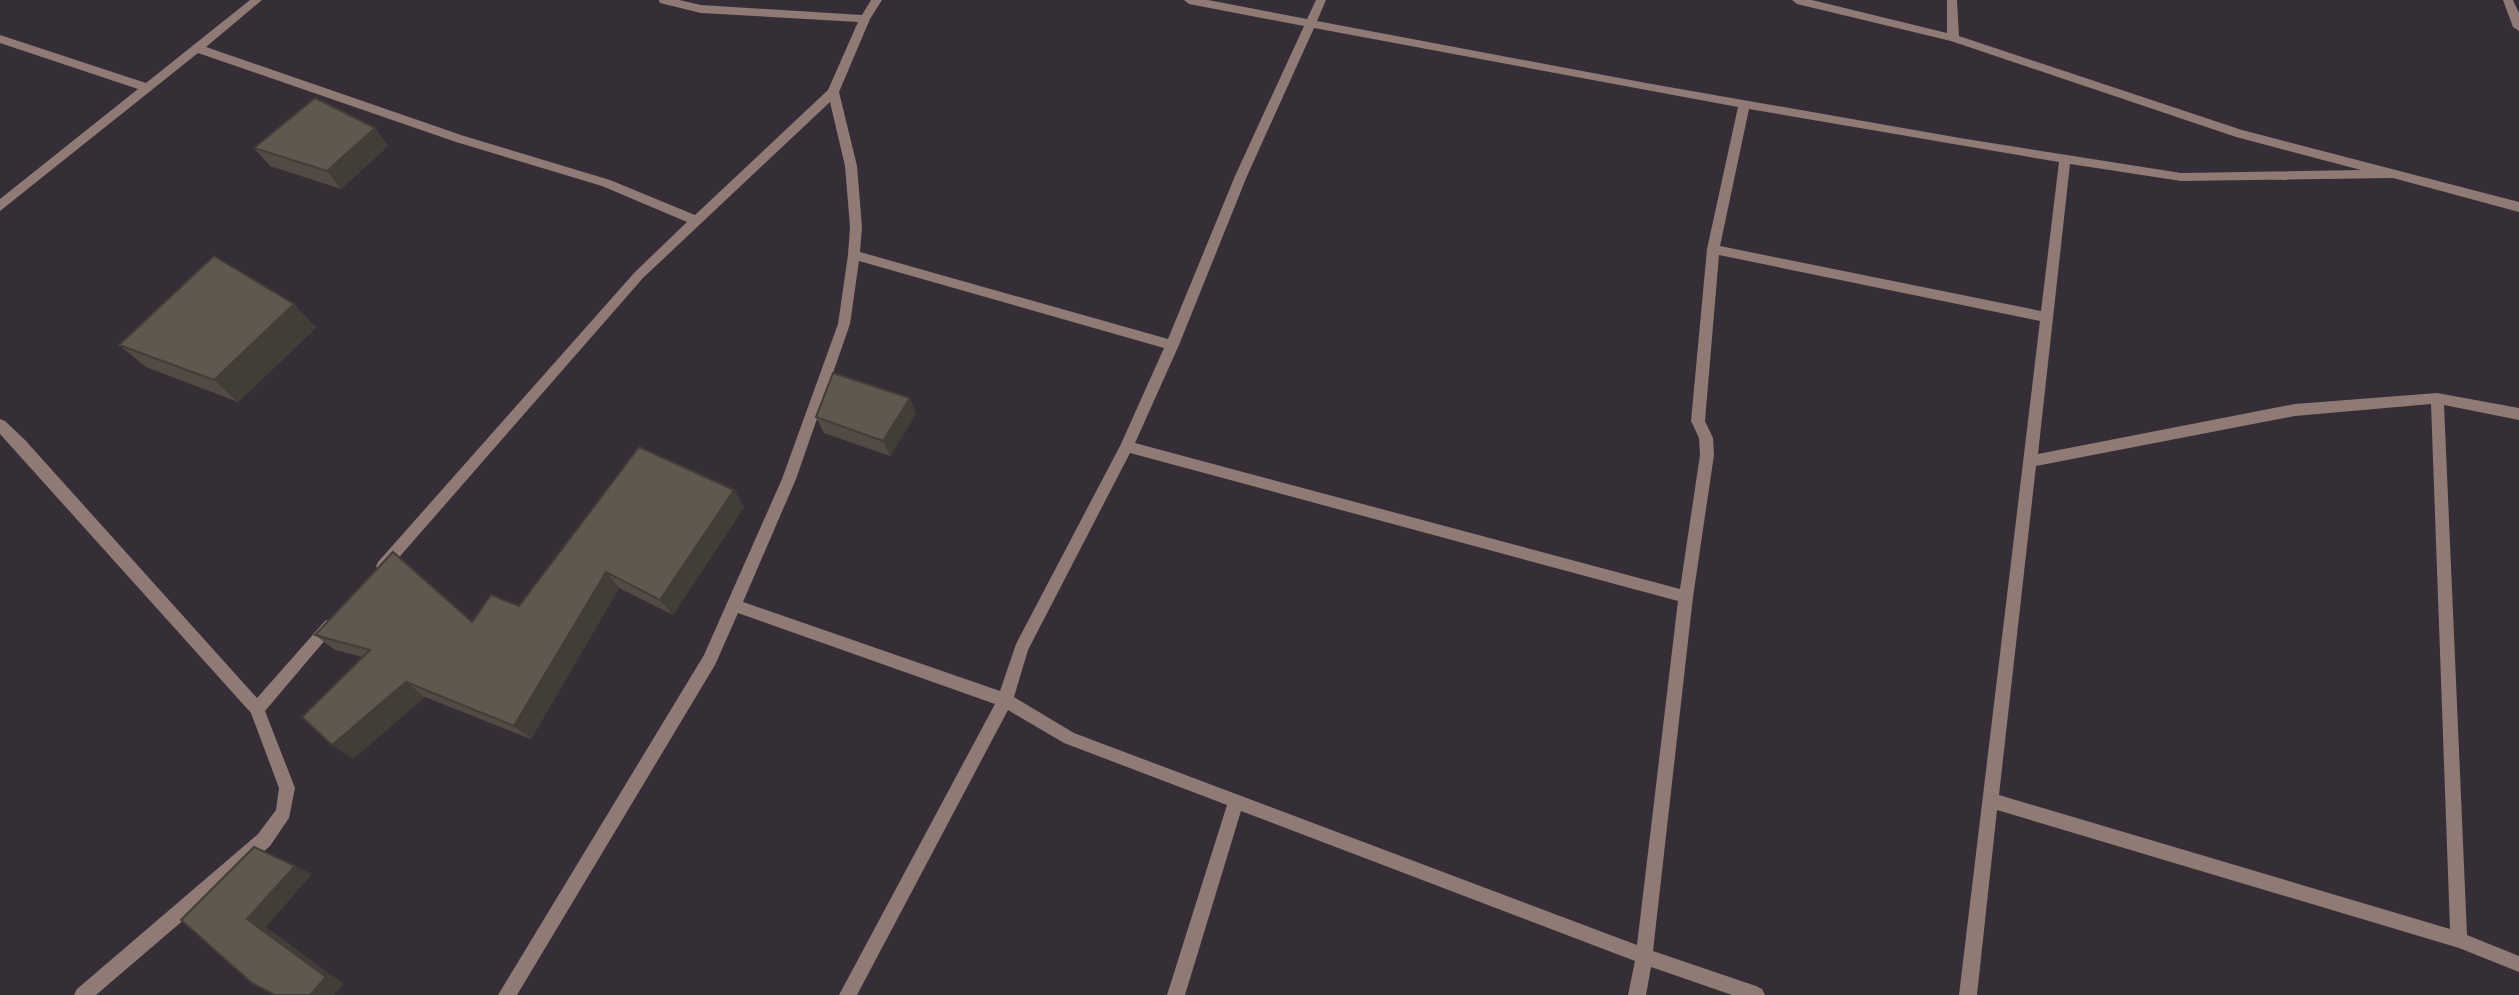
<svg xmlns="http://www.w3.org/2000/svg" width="2519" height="995" font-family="Manrope,sans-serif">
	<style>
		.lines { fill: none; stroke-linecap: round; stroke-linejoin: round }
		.street { fill: #8f7a75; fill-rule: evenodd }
		.wall { fill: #534b43 }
		.shaded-wall { fill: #433d37 }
		.building { fill: #60574e; stroke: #433d37; stroke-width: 2 }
	</style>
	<rect width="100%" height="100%" fill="#362e36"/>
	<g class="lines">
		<path class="street" d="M250,0H262L206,47L464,136L610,180L695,215L828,90L858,22L701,13L660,3L659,0H679L701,5L862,15L871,0H882L870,19L839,92L857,166L862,227L860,252L1168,339L1235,176L1304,26L1189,4L1184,0H1208L1307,19L1316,0H1326L1317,21L1646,83L1960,138L2181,173L2361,170L2236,137L1951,41L1797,4L1792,0H1812L1947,33V0H1957L1959,36L2242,130L2519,202V212L2393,178L2181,181L2070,164L2038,454L2295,404L2437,393L2519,408V420L2444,405L2467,935L2519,956V972L2459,948L1997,810L1977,995H1959L2040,321L1719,255L1705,421L1713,438L1714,455L1693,597L1653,951L1756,986L1762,989L1765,995H1732L1651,967L1646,995H1628L1635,961L1241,811L1185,995H1167L1227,805L1064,743L1008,710L857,995H839L995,704L738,613L715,665L517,995H498L704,655L782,479L838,324L848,255L850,227L845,166L830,102L643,278L388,570L383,572L378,570L376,566L378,562L635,272L687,222L602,186L456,142L198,53L0,211V199L138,89L0,43V35L146,83ZM1314,28L1738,107L1707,249L1691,421L1699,438L1700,455L1680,589L1135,443L1179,345L1247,176ZM1749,109L2059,162L2041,311L1720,246ZM859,261L1164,348L1121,444L1016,644L1000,691L743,602L796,479L850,324ZM2431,404L2450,929L1999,795L2036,466L2295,416ZM1130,453L1678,601L1637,945L1074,733L1014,697L1028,650Z
			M2503,0H2513L2519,13V31L2513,27Z
			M0,419L5,421L25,440L257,698L325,621L330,619L335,621L337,626L265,711L295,788L289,818L270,846L96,995H74L77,989L258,834L276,810L279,788L251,713L0,434Z"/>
	</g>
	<path class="wall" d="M375,128L388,146L341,189L270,166L254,148Z
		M294,304L316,328L238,402L146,367L119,345Z
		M916,414L890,456L824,433L816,417Z
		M734,490L744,507L673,615L619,588L531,739L425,697L353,759L362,657L335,650L315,635L472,622L519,606Z"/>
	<path class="shaded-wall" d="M375,128L388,146L341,189L327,171Z
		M294,304L316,328L238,402L214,380Z
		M910,398L916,414L890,456L883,441Z
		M734,490L744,507L673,615L660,600Z
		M606,572L619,588L531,739L514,726Z
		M406,682L425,697L353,759L332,745Z
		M295,866L312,874L266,927L344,984L334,995H310L247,919Z"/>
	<path class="building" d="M315,98L375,128L327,171L254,148Z
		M214,256L294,304L214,380L119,345Z
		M833,373L910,398L883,441L816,417Z
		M639,447L734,490L660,600L606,572L514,726L406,682L332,745L302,717L370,650L315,635L393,552L472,622L491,595L519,606Z
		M254,847L295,866L247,919L326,977L310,995H275L252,983L181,920Z"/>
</svg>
